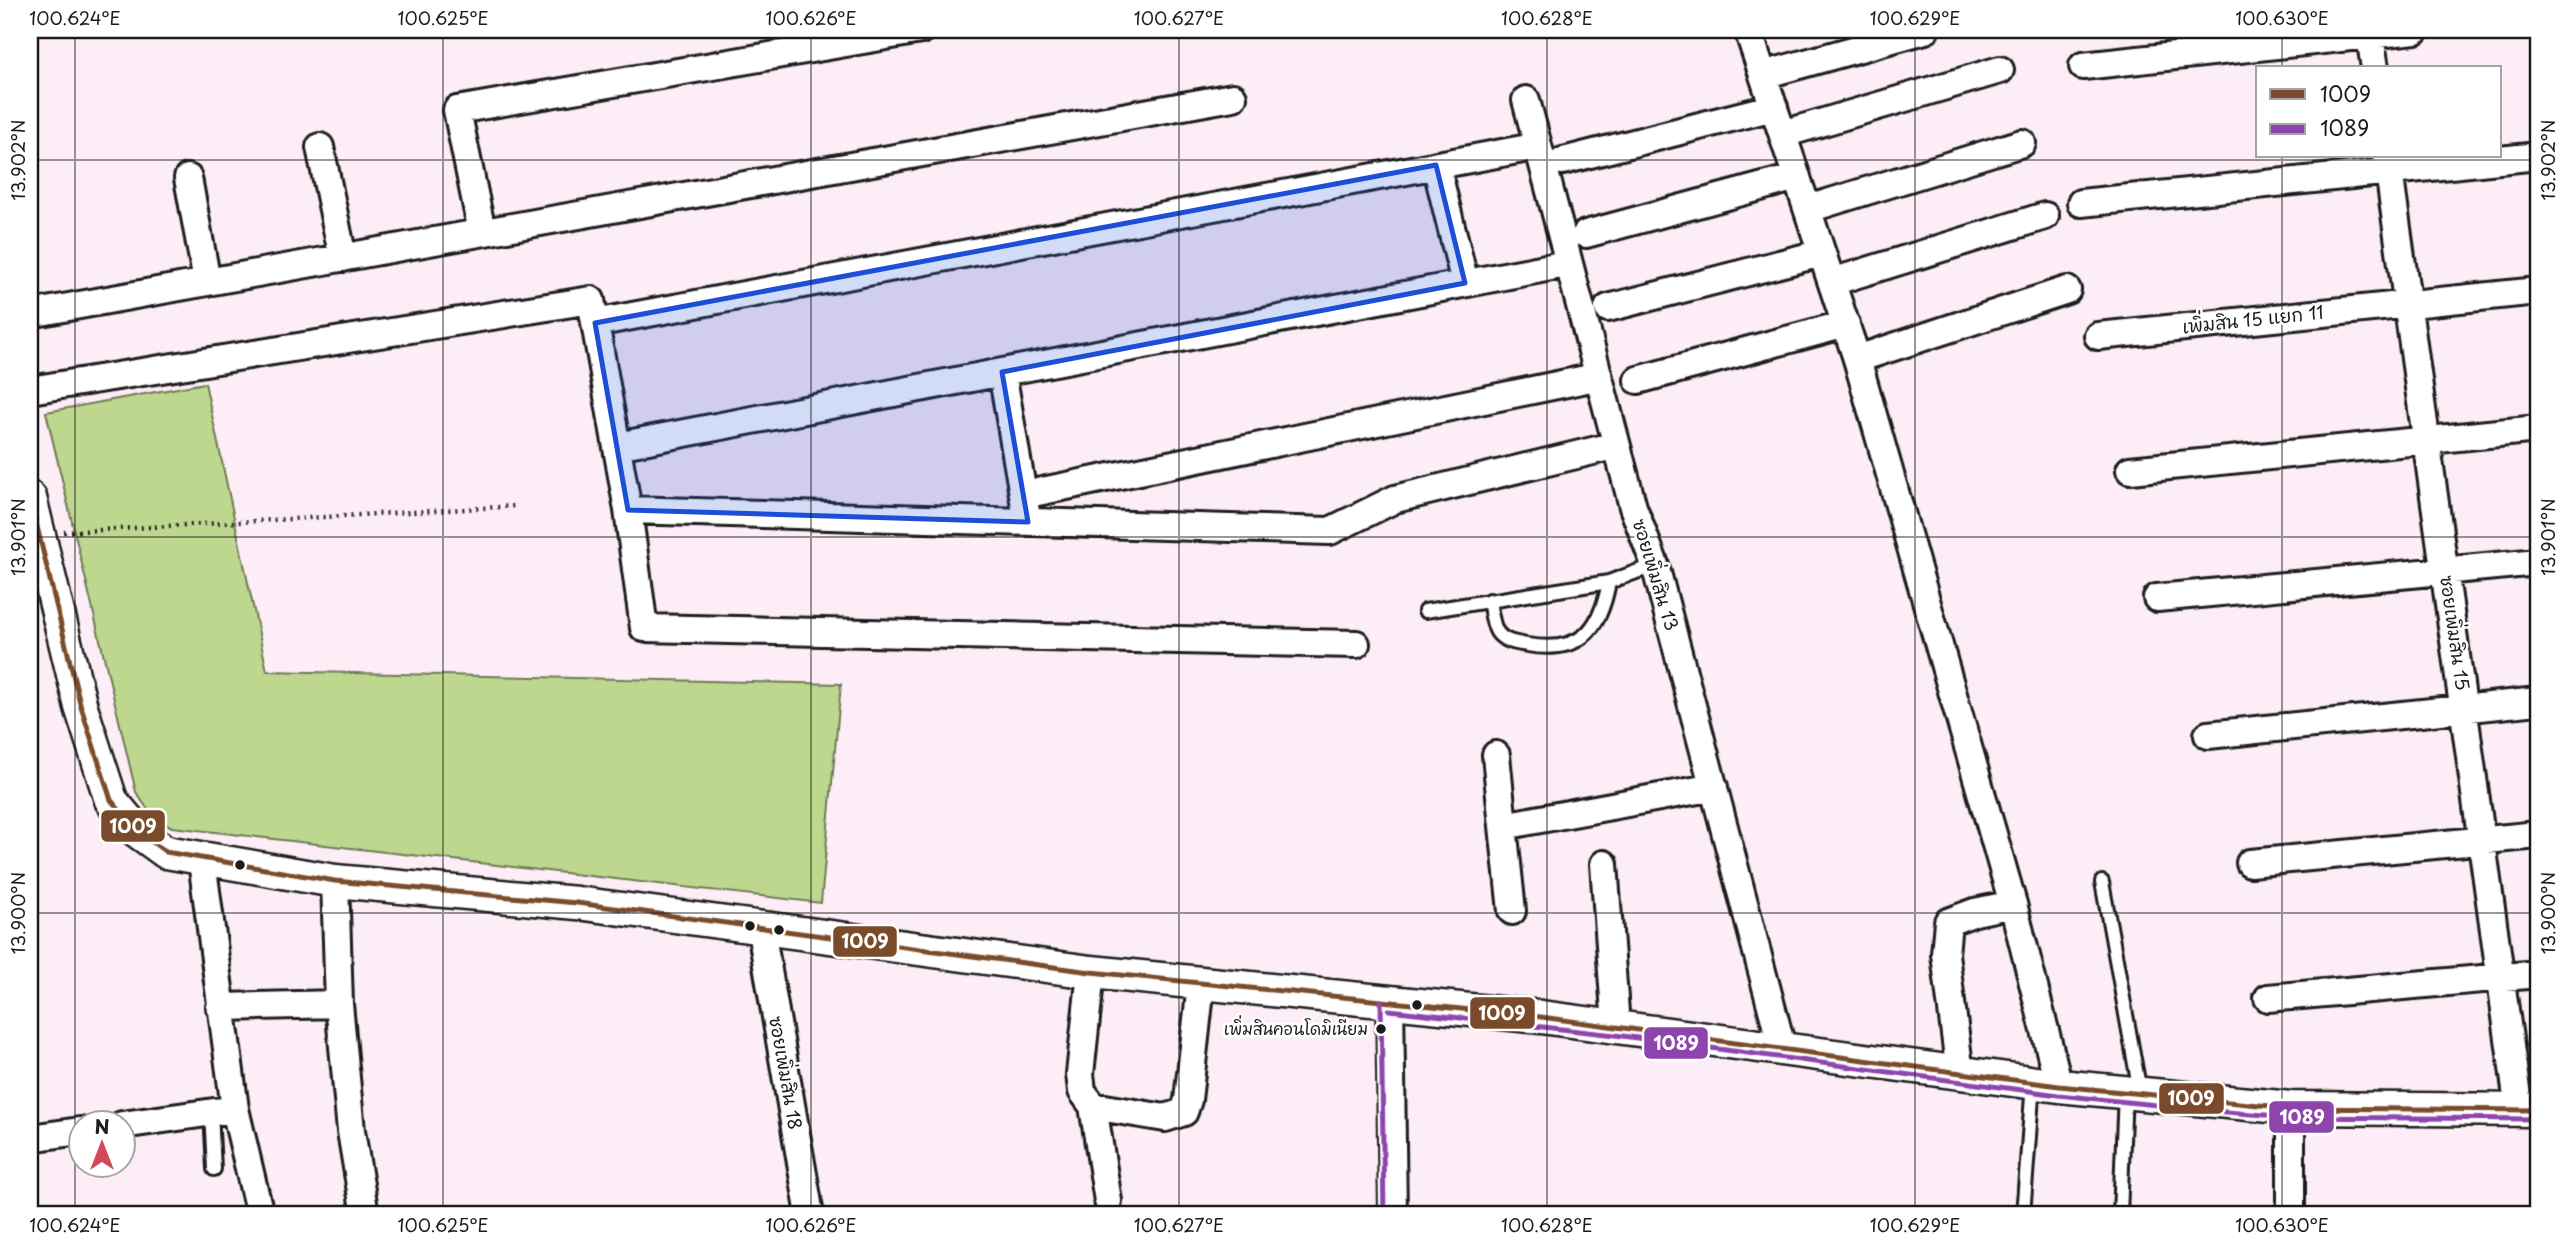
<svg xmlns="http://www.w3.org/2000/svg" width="2568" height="1245" font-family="'Playpen Sans','Playpen Sans Thai',sans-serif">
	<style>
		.green { fill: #bed78e; stroke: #6d7a55; stroke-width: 2 }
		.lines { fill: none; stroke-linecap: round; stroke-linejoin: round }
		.service-casing { stroke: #1c1c1c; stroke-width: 18 }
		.minor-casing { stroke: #1c1c1c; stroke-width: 32 }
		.tertiary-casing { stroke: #1c1c1c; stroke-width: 37 }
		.path { stroke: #1c1c1c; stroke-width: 4.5; stroke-dasharray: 2 5; stroke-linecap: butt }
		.service { stroke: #fff; stroke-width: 12 }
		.minor { stroke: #fff; stroke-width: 26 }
		.tertiary { stroke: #fff; stroke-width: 32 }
		.bus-1-casing { stroke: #fff; stroke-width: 10 }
		.bus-2-casing { stroke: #fff; stroke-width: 10 }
		.bus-1 { stroke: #7a4b2a; stroke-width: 5 }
		.bus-2 { stroke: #8e44ad; stroke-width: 5 }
		.marked { fill: #1d4ed8; fill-opacity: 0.2; stroke: #1d4ed8; stroke-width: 5; stroke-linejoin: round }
		.ticks { fill: none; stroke: #1c1c1c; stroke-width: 2; stroke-opacity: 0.45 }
		.bus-dot { fill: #1c1c1c; stroke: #fff; stroke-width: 2.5 }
		.labels { text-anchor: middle; stroke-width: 5; stroke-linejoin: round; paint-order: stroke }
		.bus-label { font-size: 16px; fill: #1c1c1c; stroke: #fff; text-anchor: end }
		.street-label { font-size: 18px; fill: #1c1c1c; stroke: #fff }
		.line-badge { stroke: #fff; stroke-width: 2.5 }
		.badge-label { font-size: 19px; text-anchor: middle; font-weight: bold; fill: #fff }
		.neatline { fill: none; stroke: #1c1c1c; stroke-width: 2.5 }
		.ticks-label { font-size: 18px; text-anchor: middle; fill: #1c1c1c }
	</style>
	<rect width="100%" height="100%" fill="#fdedf6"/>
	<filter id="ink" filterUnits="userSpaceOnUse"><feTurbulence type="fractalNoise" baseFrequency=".0143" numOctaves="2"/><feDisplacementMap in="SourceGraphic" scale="14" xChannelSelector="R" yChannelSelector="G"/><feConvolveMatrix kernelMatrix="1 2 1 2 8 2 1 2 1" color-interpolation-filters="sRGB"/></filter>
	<g filter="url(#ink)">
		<path class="green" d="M205,383L267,671L841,684L821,903L172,827L153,817L136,792L46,412Z"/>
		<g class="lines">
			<defs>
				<path id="service" d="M1489,600C1491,610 1492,624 1497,632C1504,642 1516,643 1527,645C1580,654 1600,631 1609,582
					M1425,611L1609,582L1655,565
					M2102,882L2140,1092
					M211,1112L214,1169
					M2023,1215L2033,1083
					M2120,1215L2125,1092"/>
				<path id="minor" d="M1748,30L1857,359L2013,904L2059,1086
					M2369,30L2375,68
					M2083,66L2415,30
					M1763,75L1925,30
					M1526,100L1633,507L1655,565L1783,1051
					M1783,134L2000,70
					M320,147L343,258
					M2387,156L2519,1111
					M1563,161L1774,107
					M1436,165L1465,283
					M188,178L207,282
					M2081,203L2538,156
					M1808,209L2022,143
					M482,232L457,110L921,30
					M1586,234L1797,177
					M1832,282L2045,216
					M1608,308L1822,253
					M30,314L1233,97
					M595,323L1523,149
					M2098,336L2538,291
					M1857,359L2067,290
					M1002,372L1026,512
					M1638,380L1846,324
					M30,390L591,300L628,510L1330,531L1395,499L1605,448
					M617,446L1556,266
					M2130,470L2538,429
					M1023,495L1586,379
					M628,510L644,628L1356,644
					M2157,598L2538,562
					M2208,735L2538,701
					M1496,755L1503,826L1714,787
					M1503,826L1512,911
					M202,861L235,1109L260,1215
					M2250,863L2538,835
					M1604,864L1616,1026
					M335,881L339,1004L351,1131L365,1215
					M761,930L810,1215
					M1091,972L1080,1074L1082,1091L1093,1106L1165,1118L1184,1112L1188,1100L1201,984
					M2268,998L2538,974
					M1390,1001L1393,1215
					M220,1007L339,1004
					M1960,1074L1945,954L1948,922L1975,912L2013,904
					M1093,1106L1108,1201
					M2291,1108V1215
					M122,1125L235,1109
					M30,1138L80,1131"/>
				<path id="tertiary" d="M30,498L81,707L111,800L137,831L166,852L335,881L577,903L1091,972L1541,1017L2059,1086L2291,1108L2538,1110"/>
			</defs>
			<use href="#service" class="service-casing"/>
			<use href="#minor" class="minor-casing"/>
			<use href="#tertiary" class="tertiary-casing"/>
			<path class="path" d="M64,532L517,506"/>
			<use href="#service" class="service"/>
			<use href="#minor" class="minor"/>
			<use href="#tertiary" class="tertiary"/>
			<defs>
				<path id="bus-1" d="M30,498L81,707L111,800L137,831L166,852L335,881L577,903L1091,972L1541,1017L2059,1086L2291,1108L2538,1110"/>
				<path id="bus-2" d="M1381,1001L1384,1215
					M1389,1010L1615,1035L2058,1095L2226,1112L2291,1117L2538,1119"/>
			</defs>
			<use href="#bus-1" class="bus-1-casing"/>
			<use href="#bus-2" class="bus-2-casing"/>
			<use href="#bus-1" class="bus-1"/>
			<use href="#bus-2" class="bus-2"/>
		</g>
	</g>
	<path class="marked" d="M1436,165L1465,283L1002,372L1028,522L628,510L595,323Z"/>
	<path class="ticks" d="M75,30V1215M443,30V1215M811,30V1215M1179,30V1215M1547,30V1215M1915,30V1215M2282,30V68M2282,156V1215M30,160H2538M30,537H2538M30,913H2538"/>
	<g class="bus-dot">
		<circle cx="240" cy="865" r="6"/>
		<circle cx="750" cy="926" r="6"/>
		<circle cx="779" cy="930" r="6"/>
		<circle cx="1417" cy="1005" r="6"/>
		<circle cx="1381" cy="1029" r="6"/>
	</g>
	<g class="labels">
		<g class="bus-label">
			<text x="1368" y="1035">เพิ่มสินคอนโดมิเนียม</text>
		</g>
		<g class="street-label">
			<text transform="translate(2253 320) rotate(-6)" y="6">เพิ่มสิน 15 แยก 11</text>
			<text transform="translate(1655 575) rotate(73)" y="6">ซอยเพิ่มสิน 13</text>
			<text transform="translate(2454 633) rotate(82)" y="6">ซอยเพิ่มสิน 15</text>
			<text transform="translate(785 1073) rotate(80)" y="6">ซอยเพิ่มสิน 18</text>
		</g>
	</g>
	<g class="line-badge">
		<rect x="100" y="809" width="66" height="34" rx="7" fill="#7a4b2a"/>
		<rect x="832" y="925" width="66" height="33" rx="7" fill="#7a4b2a"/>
		<rect x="1469" y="996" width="67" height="34" rx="7" fill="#7a4b2a"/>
		<rect x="1643" y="1026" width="66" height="34" rx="7" fill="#8e44ad"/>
		<rect x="2158" y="1082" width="67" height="33" rx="7" fill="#7a4b2a"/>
		<rect x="2268" y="1100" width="67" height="34" rx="7" fill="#8e44ad"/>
	</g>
	<g class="badge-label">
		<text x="133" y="833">1009</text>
		<text x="865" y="948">1009</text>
		<text x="1502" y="1020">1009</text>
		<text x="1676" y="1050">1089</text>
		<text x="2191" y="1105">1009</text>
		<text x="2302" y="1124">1089</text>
	</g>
	<rect width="2568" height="1245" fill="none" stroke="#fff" stroke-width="77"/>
	<rect x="2256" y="66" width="245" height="91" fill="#ffffff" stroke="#a4a4a4" stroke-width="2"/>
	<rect x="2270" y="89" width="35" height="10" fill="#7a4b2a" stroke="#a4a4a4" stroke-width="2"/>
	<text x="2320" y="102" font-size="21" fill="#1c1c1c">1009</text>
	<rect x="2270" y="124" width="35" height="10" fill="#8e44ad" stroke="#a4a4a4" stroke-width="2"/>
	<text x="2320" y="136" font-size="21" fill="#1c1c1c">1089</text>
	<g transform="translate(102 1144)"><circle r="33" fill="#ffffff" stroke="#a4a4a4" stroke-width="2"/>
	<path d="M0-5L12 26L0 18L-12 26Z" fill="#d1495b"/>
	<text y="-10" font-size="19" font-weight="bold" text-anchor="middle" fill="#1c1c1c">N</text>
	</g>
	<rect x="38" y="38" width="2492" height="1168" class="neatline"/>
	<g class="ticks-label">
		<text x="75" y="25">100.624°E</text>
		<text x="443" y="25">100.625°E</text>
		<text x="811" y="25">100.626°E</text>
		<text x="1179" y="25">100.627°E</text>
		<text x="1547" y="25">100.628°E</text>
		<text x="1915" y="25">100.629°E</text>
		<text x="2282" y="25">100.630°E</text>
		<text transform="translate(19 160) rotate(-90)" y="6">13.902°N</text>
		<text transform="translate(2549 160) rotate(-90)" y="6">13.902°N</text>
		<text transform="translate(19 537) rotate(-90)" y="6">13.901°N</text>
		<text transform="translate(2549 537) rotate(-90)" y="6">13.901°N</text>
		<text transform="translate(19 913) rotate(-90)" y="6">13.900°N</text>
		<text transform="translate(2549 913) rotate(-90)" y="6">13.900°N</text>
		<text x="75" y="1232">100.624°E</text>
		<text x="443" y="1232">100.625°E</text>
		<text x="811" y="1232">100.626°E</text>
		<text x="1179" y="1232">100.627°E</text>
		<text x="1547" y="1232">100.628°E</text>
		<text x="1915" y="1232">100.629°E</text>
		<text x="2282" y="1232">100.630°E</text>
	</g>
</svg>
